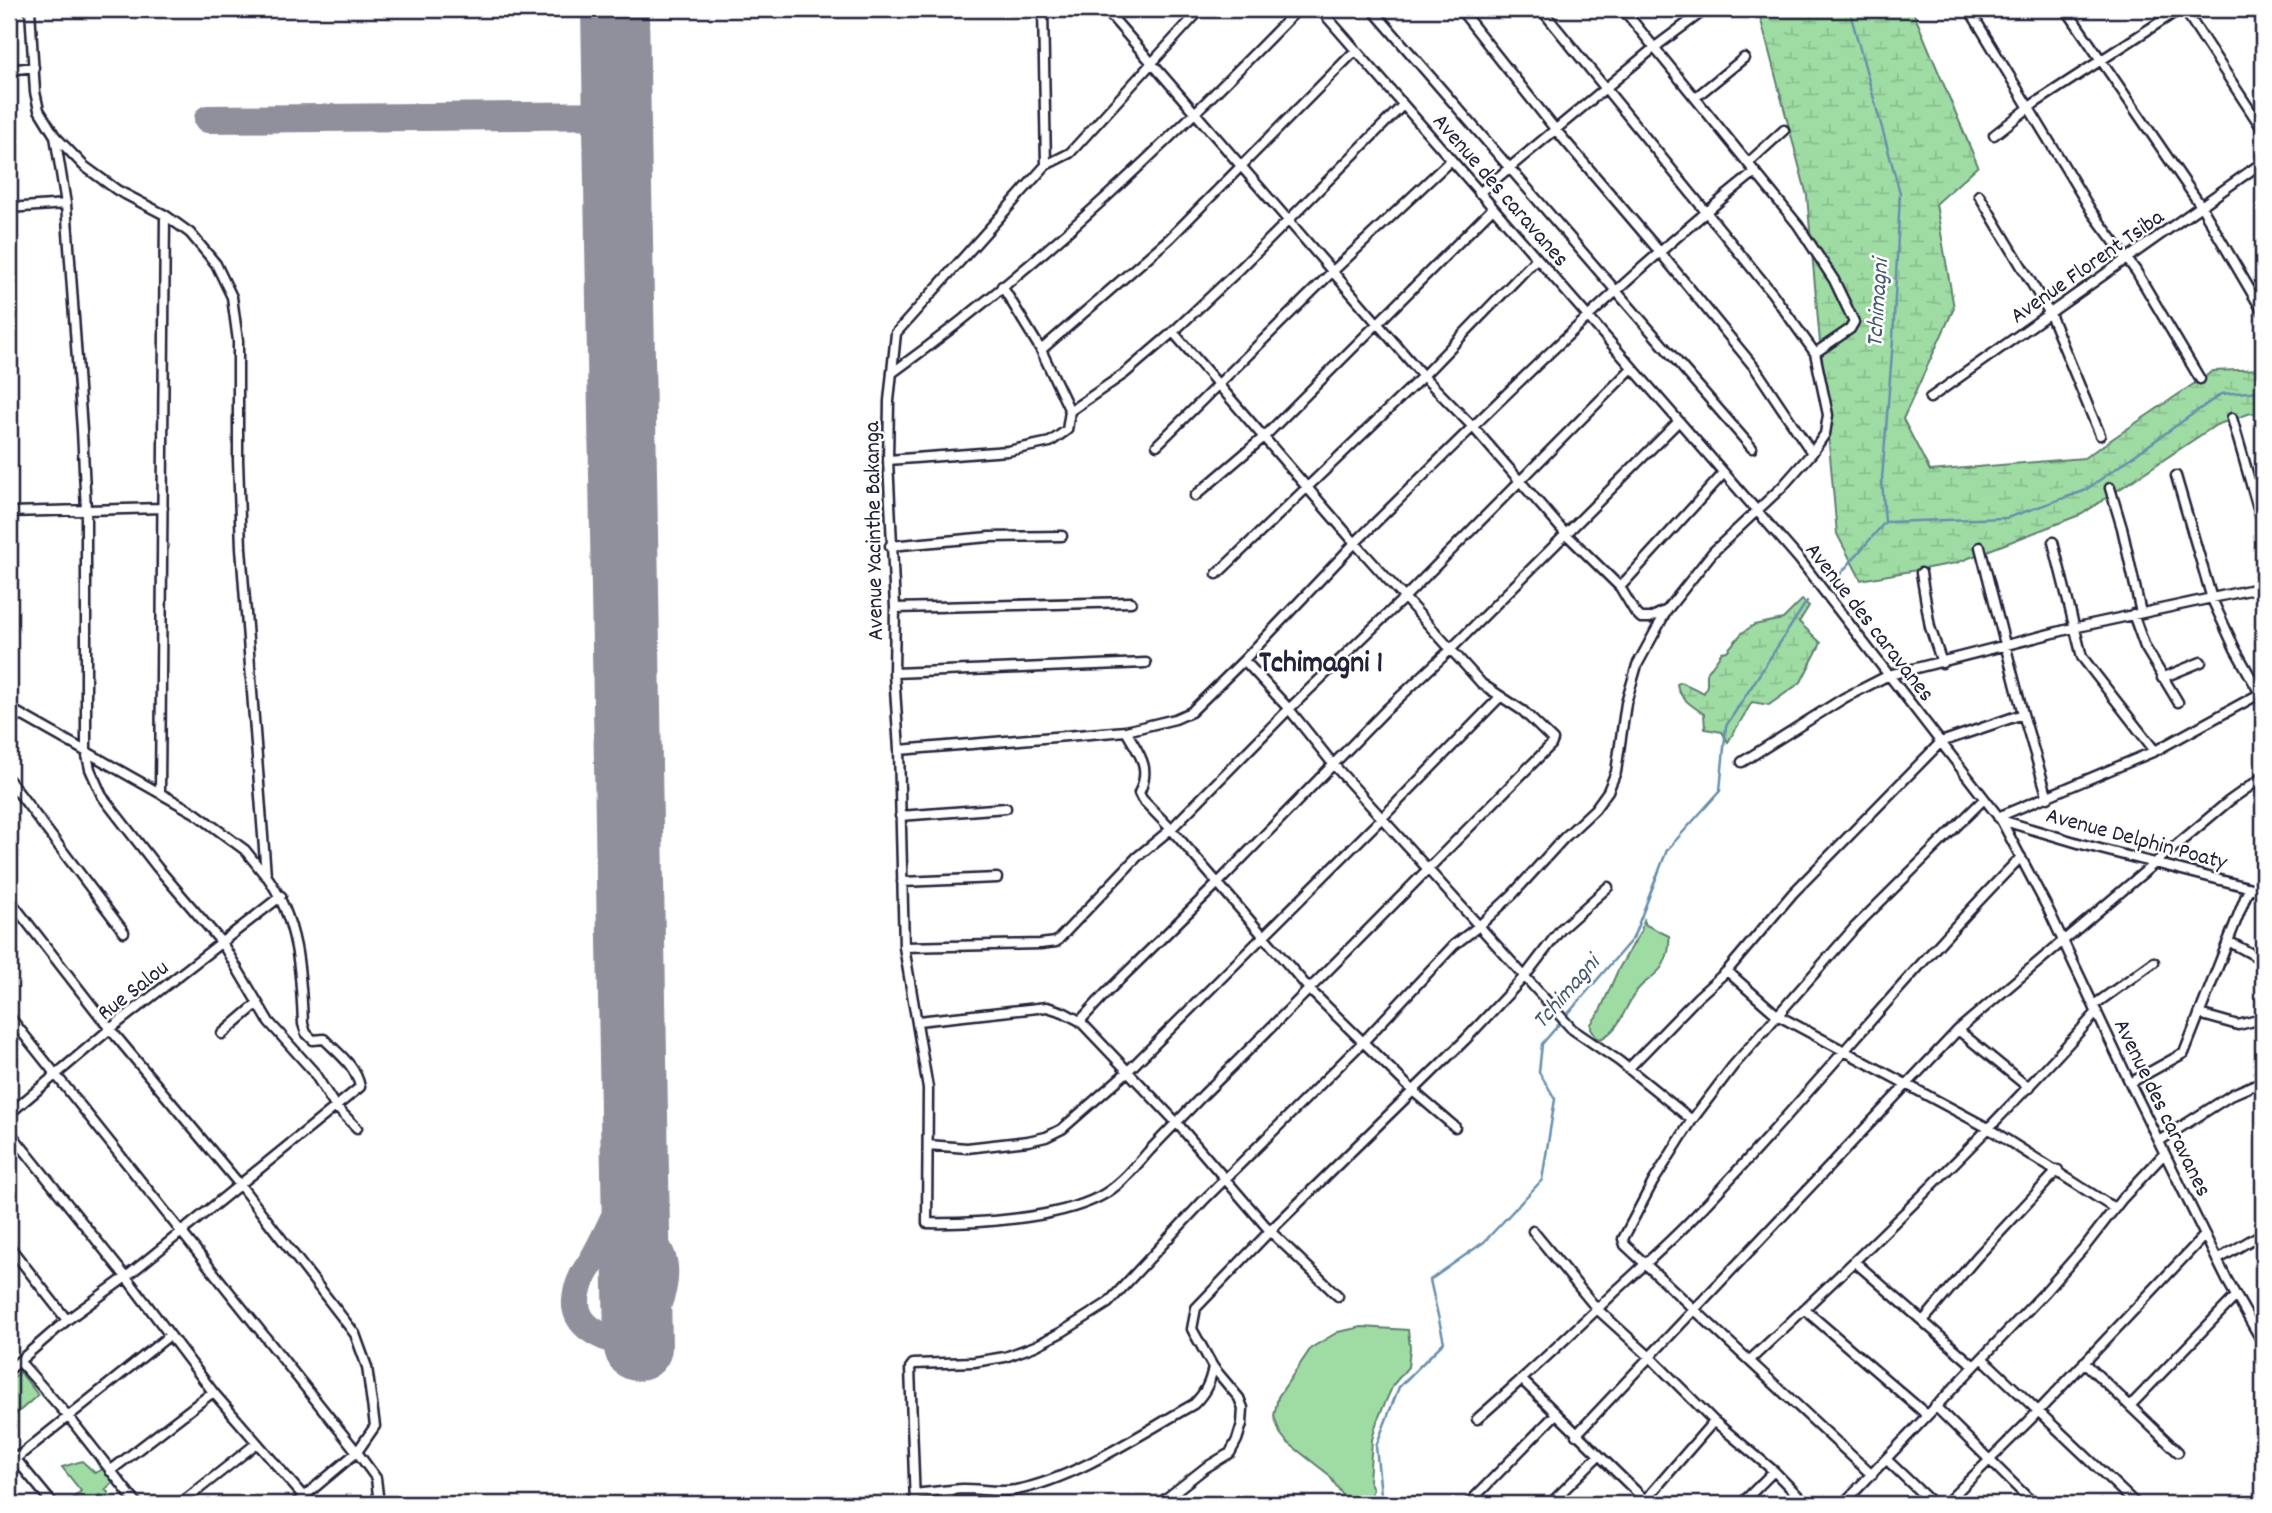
<svg xmlns="http://www.w3.org/2000/svg" width="2272" height="1513" font-family="Dekko,sans-serif">
	<style>
		.grass { fill: #9fdca4; stroke: #607f70; stroke-width: 2 }
		.wetland { fill: url(#wetland-marsh); stroke: #607f70; stroke-width: 2 }
		.lines { fill: none; stroke-linecap: round; stroke-linejoin: round }
		.stream { stroke: #688fac; stroke-width: 2.5 }
		.taxiway { stroke: #90909d; stroke-width: 28 }
		.runway { stroke: #90909d; stroke-width: 68 }
		.street-casing { stroke: #22223b; stroke-width: 13 }
		.street { stroke: #fff; stroke-width: 8 }
		.labels { text-anchor: middle; stroke-width: 5; stroke-linejoin: round; paint-order: stroke }
		.street-label { font-size: 23px; fill: #22223b; stroke: #fff }
		.water-label { font-size: 24px; font-style: italic; fill: #455973; stroke: #fff }
		.district-label { font-size: 30px; font-weight: bold; fill: #22223b; stroke: #fff }
	</style>
	<defs>
		<pattern id="wetland-marsh" width="20" height="14" patternUnits="userSpaceOnUse" patternTransform="scale(1.75)"><rect width="20" height="14" fill="#9fdca4"/><path d="M1 5h8M5 5V1M11 12h8M15 12V8" fill="none" stroke="#89bc8e"/></pattern>
	</defs>
	<rect width="100%" height="100%" fill="#fff"/>
	<filter id="ink" filterUnits="userSpaceOnUse"><feTurbulence type="fractalNoise" baseFrequency=".0143" numOctaves="2"/><feDisplacementMap in="SourceGraphic" scale="14" xChannelSelector="R" yChannelSelector="G"/><feConvolveMatrix kernelMatrix="1 2 1 2 8 2 1 2 1" color-interpolation-filters="sRGB"/></filter>
	<g filter="url(#ink)">
		<path class="grass" d="M1644,920L1646,925L1669,936C1670,945 1668,955 1664,963C1661,972 1647,980 1640,987C1623,1005 1624,1028 1600,1039L1596,1037L1591,1029V1024L1600,1011L1618,970L1641,931Z
			M1362,1327L1408,1330L1410,1348L1408,1367L1393,1385L1377,1421L1372,1440L1369,1480L1373,1489L1370,1499L1362,1503L1344,1497L1328,1474L1287,1442L1280,1433L1274,1416L1278,1397L1311,1348L1338,1332Z
			M20,1372L38,1395L10,1419L9,1381Z
			M100,1460L114,1481L105,1490L109,1493L108,1497L99,1495L95,1504H67L81,1491L62,1467L82,1461L95,1473L101,1470L96,1461Z"/>
		<path class="wetland" d="M1758,9H1912L1978,166L1936,204L1954,308L1903,419L1930,471L2084,458L2213,371L2263,369V417L2251,413L2216,425L2082,514L1956,563L1861,580L1837,534L1807,196Z
			M1802,600L1809,606L1799,622L1821,643L1801,682L1769,705L1752,702L1728,742L1722,732L1705,729L1704,714C1693,706 1679,699 1677,684L1681,682L1704,693L1707,685V673L1722,652L1727,651L1742,633L1754,625L1783,619Z"/>
		<g class="lines">
			<path class="stream" d="M1886,522L2007,518L2084,491L2221,394L2263,391
				M1830,586L1885,522L1882,479L1893,340L1900,193L1849,9
				M1382,1504L1376,1446L1399,1387L1444,1342L1430,1280L1484,1242L1542,1180L1555,1099L1539,1072L1542,1044L1633,938L1667,850L1720,791L1726,726L1807,601"/>
			<path class="taxiway" d="M208,119L617,115
				M635,1173C622,1200 610,1229 595,1256C592,1262 587,1268 584,1274C559,1323 597,1338 638,1347C652,1317 680,1273 653,1242C648,1237 641,1232 636,1228"/>
			<path class="runway" d="M615,9L638,1347"/>
			<defs>
				<path id="street" d="M1043,9L1046,165L896,333L889,401L888,460L895,608L894,673L899,750L1126,731L1175,719L1191,712L1244,660
					M1105,9L1423,376L1473,427L1565,533L1620,587L1635,612L1641,618H1650L1667,610
					M1320,9L1799,559L2001,820L2049,911L2130,1083L2227,1280L2263,1343
					M1372,9L1752,448
					M1460,9L1555,129L1659,251L1755,368L1812,453
					M1623,9L1798,225L1834,280L1854,322L1850,329L1815,353
					M1969,9L2092,212L2136,271L2200,379
					M2066,9L2201,206L2263,312
					M2184,9L2263,130
					M9,70L34,67
					M1696,97L1744,58
					M1994,135L2035,103L2180,9
					M55,136L66,204L82,430L86,510V751L90,769L102,796L157,867L222,943L269,1022L313,1071L335,1106L357,1128
					M1748,163L1784,130
					M1046,165L1070,153L1201,9
					M1479,193L1655,47L1706,9
					M1979,195L2050,314L2100,435
					M9,208L66,204
					M1173,332L1355,543C1484,415 1613,286 1755,172
					M1041,350L1170,238L1356,50
					M1632,368L1405,597L1289,709L1244,660L1355,543L1482,684L1523,711L1553,740L1551,745C1435,861 1321,979 1204,1094C1186,1113 1167,1132 1149,1151C1134,1168 1119,1187 1099,1197C1056,1219 975,1224 927,1223L928,1088L904,947L1040,944L1056,942L1137,857L1171,829L1289,709L1333,764L1572,1029L1619,1061L1692,1120
					M892,373C1040,266 1171,140 1298,9
					M1930,398L2263,162
					M1070,411L1124,374L1173,332L1241,268L1403,105
					M2232,418L2263,526
					M1157,445L1332,272L1451,160
					M888,460L1008,451L1050,442L1067,430L1070,411L1041,350L1002,286
					M2176,476L2212,599L2235,649L2262,697
					M2110,488L2122,528L2141,613
					M1195,496L1264,437L1493,208
					M9,512L163,508
					M2053,542L2082,657L2155,751
					M890,546L989,537L1062,536
					M1980,547L2023,714L2048,798
					M1921,573L1930,627L1942,663
					M1217,574L1423,376L1537,258
					M1620,587L1724,473
					M895,608L1131,602
					M2133,614L2145,647L2178,702
					M894,673L1146,663
					M2162,678L2201,662
					M9,708L195,813L245,850L265,875
					M9,723L19,714
					M1126,731C1139,754 1152,767 1139,793L1142,799L1171,829L1310,990L1414,1092L1455,1127
					M899,750L904,947
					M1742,762L1844,698L1889,675L2073,628L2263,587
					M9,780L124,932
					M160,792L165,215
					M900,816L1006,808
					M1998,817L2155,751L2263,692
					M2001,820L2085,845L2263,891
					M902,882L997,878
					M9,899L110,1029L240,1185L355,1334L367,1367L375,1426L357,1452L295,1504
					M2228,941L2263,960
					M1727,971L1777,1015L1988,1128L2114,1208
					M2094,1005L2154,962
					M2199,1014L2238,1025L2258,1020L2263,1024
					M9,1016L357,1452L376,1478L379,1504
					M918,1021L1047,1007L1063,1012L1080,1021L1176,1122L1270,1231L1338,1296
					M1080,1021L1107,992L1218,883L1386,710L1451,649L1679,421
					M1958,1030L2029,1088
					M222,1034L257,1004
					M1628,1069L1698,997L1727,971L1793,893L1941,742L2023,714
					M2130,1083L2184,1053L2249,888
					M9,1114L110,1029L281,896
					M9,1131L126,1277L213,1392L310,1504
					M2159,1141L2233,1094L2263,1081
					M928,1145L967,1148L1028,1141L1046,1137L1062,1129L1127,1072L1383,817L1500,697
					M1533,1231L1597,1309L1650,1357L1714,1421L1774,1471L1806,1504
					M9,1246L67,1320
					M2217,1260L2263,1233
					M1855,1262L1974,1366
					M1804,1309L1927,1415
					M1923,1321L1977,1257L2058,1170
					M1982,1358L2136,1504
					M1750,1360C1870,1248 1988,1134 2097,1012
					M20,1362L68,1416L137,1504
					M2084,1362L2178,1452
					M9,1370L67,1320L126,1277L360,1087C356,1066 339,1054 324,1039L313,1040L306,1033L303,1024C301,971 298,919 266,875L241,548L238,460V341L232,297L216,264L190,233L165,215L117,190L84,166L55,136L39,110L35,92L30,9
					M1522,1380L1649,1504
					M1935,1406L2034,1504
					M2130,1406L2236,1296
					M1477,1419C1525,1377 1571,1334 1617,1290C1643,1266 1669,1243 1694,1217C1806,1100 1907,973 2021,857
					M1576,1435L1958,1030L2155,863L2229,801L2263,777
					M9,1451L53,1504
					M1887,1460L1933,1504
					M9,1464L170,1335
					M110,1471L213,1392
					M1872,1475L1625,1245L1623,1239L1653,1182L1692,1120L1733,1066L1856,926L1984,799
					M915,1494C931,1492 947,1490 963,1489C981,1489 998,1493 1016,1490C1077,1478 1140,1434 1194,1404C1205,1393 1210,1383 1213,1367
					M180,1504L257,1443
					M915,1504L910,1368L913,1364L974,1362L1005,1357L1035,1346L1062,1332L1108,1303L1203,1201L1363,1042L1454,945L1479,926L1512,895L1563,839L1595,809L1608,791L1616,772L1626,703L1637,665L1667,610L1713,552L1782,487L1812,453L1825,434L1828,415L1815,353L1772,293L1541,9
					M1159,1504L1205,1468L1230,1453L1237,1440L1242,1424L1243,1408L1239,1398L1213,1367L1192,1329L1196,1308L1270,1231L1465,1040L1525,976L1561,929L1608,887
					M1468,1504L1555,1415
					M1550,1504L1598,1456
					M1642,1504L1714,1421
					M1741,1504L1774,1471
					M1843,1504L2045,1292L2087,1244L2122,1199L2164,1154
					M1945,1504L2029,1421L2205,1235"/>
			</defs>
			<use href="#street" class="street-casing"/>
			<use href="#street" class="street"/>
		</g>
	</g>
	<g class="labels">
		<g class="street-label">
			<text transform="translate(1502 189) rotate(49)" y="8">Avenue des caravanes</text>
			<text transform="translate(2086 265) rotate(-35)" y="8">Avenue Florent Tsiba</text>
			<text transform="translate(872 531) rotate(-91)" y="8">Avenue Yacinthe Bakanga</text>
			<text transform="translate(1871 621) rotate(52)" y="8">Avenue des caravanes</text>
			<text transform="translate(2137 837) rotate(15)" y="8">Avenue Delphin Poaty</text>
			<text transform="translate(132 989) rotate(-38)" y="8">Rue Salou</text>
			<text transform="translate(2164 1107) rotate(64)" y="8">Avenue des caravanes</text>
		</g>
		<g class="water-label">
			<text transform="translate(1876 303) rotate(-86)" y="8">Tchimagni</text>
			<text transform="translate(1565 991) rotate(-49)" y="8">Tchimagni</text>
		</g>
		<g class="district-label">
			<text x="1321" y="671">Tchimagni 1</text>
		</g>
	</g>
	<rect width="2272" height="1513" fill="none" stroke="#fff" stroke-width="35"/>
	<rect x="18" y="18" width="2237" height="1478" fill="none" stroke="#22223b" stroke-width="2.5" filter="url(#ink)"/>
</svg>
